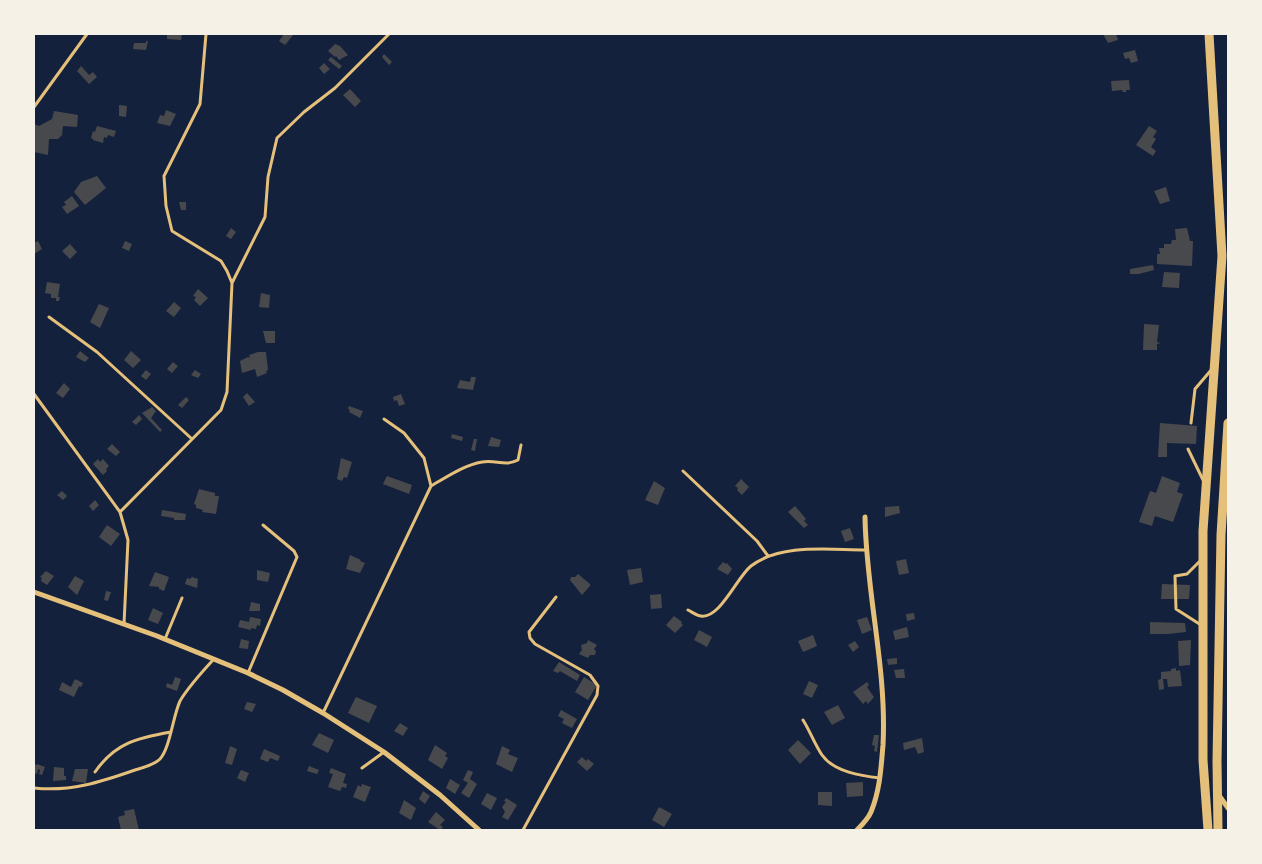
<svg xmlns="http://www.w3.org/2000/svg" width="1262" height="864" font-family="Mulish,sans-serif">
	<style>
		.building { fill: #48494c }
		.lines { fill: none; stroke-linecap: round; stroke-linejoin: round }
		.service { stroke: #e5c07b; stroke-width: 3 }
		.minor { stroke: #e5c07b; stroke-width: 5 }
		.secondary { stroke: #e5c07b; stroke-width: 9 }
	</style>
	<rect width="100%" height="100%" fill="#14213d"/>
	<path class="building" d="M167,34H182L181,40L167,39Z
		M284,34H294L285,45L279,41Z
		M1103,34H1116L1118,40L1108,43Z
		M146,41H148L146,50L133,49L134,43H146Z
		M335,44L340,46L348,55L339,60L336,56L335,57L328,51Z
		M1135,50L1138,61L1131,63L1129,58L1125,59L1123,53Z
		M384,54L392,62L389,65L382,57Z
		M331,57L342,66L339,69L328,60Z
		M324,63L330,69L324,74L319,68Z
		M81,66L89,75L93,72L97,77L89,84L77,71Z
		M1129,80L1130,90H1126V92H1123L1122,90L1112,91L1111,81Z
		M350,89L361,101L355,107L343,95Z
		M119,105L127,106L126,117L119,116Z
		M166,110L176,114L170,126L157,123L160,115L164,116Z
		M54,111L78,115L77,127L63,126L62,135L58,139H49L48,155L34,152V124L39,126L52,119Z
		M97,126L116,131L114,137L108,135L107,138L104,137L103,143L93,140V139L91,138L93,131L95,132Z
		M1149,126L1157,131L1153,137L1156,139L1151,147L1156,151L1153,156L1136,145Z
		M97,176L106,188L85,205L74,192L81,182Z
		M1166,187L1170,201L1160,204L1154,191Z
		M72,196L79,206L67,214L62,207L66,205L64,202Z
		M179,202H186V210H181Z
		M231,228L236,232L231,239L226,236Z
		M1187,228L1190,241H1193L1192,266L1157,264V254H1160L1159,248H1164V244H1171L1172,240H1176L1175,229Z
		M38,241L42,249L34,254V243Z
		M125,241L132,244L129,251L122,248Z
		M70,244L77,252L70,259L62,251Z
		M1153,265L1154,270L1139,274H1130V269Z
		M1164,272L1180,273L1179,288L1162,287Z
		M47,282L60,284L58,297H60L59,301H56V298H51V294L45,293Z
		M198,289L208,298L200,306L194,300L196,297L193,296Z
		M261,293L270,295L269,308L259,307Z
		M174,302L181,308L174,317L166,311Z
		M99,304L109,308L100,328L90,322Z
		M1144,324L1159,325L1157,342L1161,343L1157,344V350H1143Z
		M263,331H275V343H266Z
		M80,351L89,358L85,362L76,357Z
		M131,351L141,360L133,368L124,360Z
		M258,352H266L268,370L266,371L267,373L257,377L255,369L242,373L240,361L248,357L250,358L249,355Z
		M173,362L178,366L172,373L167,369Z
		M146,370L151,374L146,380L141,376Z
		M195,370L201,374L198,378L191,375Z
		M471,377H476L473,390L457,388L460,380L470,382Z
		M64,383L70,389L63,398L56,393Z
		M247,393L255,402L249,406L243,397Z
		M401,394L405,404L399,406L397,400L394,401L393,397Z
		M186,397L189,400L182,408L178,405Z
		M349,406L363,411L360,418L349,412L350,410L348,409Z
		M152,407L156,411L151,418L162,430L160,432L142,413Z
		M139,415L142,419L136,425L132,422Z
		M1160,423L1197,426L1196,444L1167,443V457H1158Z
		M452,434L463,437L462,441L451,438Z
		M491,437L501,440L499,447L488,446Z
		M474,439H477L475,451L471,450Z
		M112,444L120,452L116,456L107,449Z
		M341,458L352,462L347,478L344,477L342,481L337,479Z
		M98,459L100,462L103,459L109,466L106,469L107,471L103,475L93,464Z
		M387,476L412,485L409,494L383,484Z
		M1162,476L1180,483L1177,492L1183,494L1173,522L1155,516L1152,526L1139,522L1150,491L1156,493Z
		M741,479L749,487L742,495L737,490L738,488L735,486Z
		M654,481L665,488L658,505L645,500Z
		M199,489L215,493V496H219L216,514L202,512L203,510L196,508V505L194,504Z
		M62,491L67,496L63,500L57,495Z
		M95,500L99,505L93,511L89,506Z
		M795,506L806,519L804,521L808,525L804,528L788,512Z
		M899,506L900,513L885,517V507Z
		M162,510L186,514L185,520H174V518L161,516Z
		M107,525L120,534L111,546L99,537Z
		M850,528L854,539L845,542L841,531Z
		M350,555L361,560L360,561L365,563L360,573L346,569Z
		M906,559L909,573L899,575L896,561Z
		M723,562L726,564L727,563L732,569L728,575L717,569Z
		M641,568L643,582L630,585L627,570Z
		M257,570L270,573L268,582L257,580Z
		M46,571L54,576L47,585L41,581L42,578L40,577Z
		M155,572L169,577L164,591L159,589V587L149,586Z
		M578,574L590,584V586L582,595L570,580L571,577H575Z
		M75,576L84,581L77,595L68,587Z
		M192,577L198,579L197,588L185,584L187,578L190,579Z
		M1162,584L1190,585L1189,599H1161Z
		M106,591L111,592L108,601L104,600Z
		M661,594L662,608L651,609L650,595Z
		M251,602L260,604V611H249Z
		M153,608L163,613L158,624L148,620Z
		M914,613L915,619L907,621L906,614Z
		M674,616L682,622L681,623L683,625L675,633L666,625Z
		M250,617L261,619L260,626L257,625L256,629L251,628V630L238,627L240,620L249,622Z
		M867,617L872,630L862,634L857,620Z
		M1150,622L1185,623L1186,632L1168,634H1150Z
		M907,627L909,637L895,640L893,631Z
		M699,630L712,637L707,647L694,640Z
		M813,635L817,646L803,652L798,641Z
		M241,639L249,641L248,649L239,648Z
		M588,640L597,645L594,649L596,651L595,655H590L588,658L579,654L582,650L581,645L587,643Z
		M1191,640L1190,665L1179,666L1178,641Z
		M855,641L859,647L853,652L848,645Z
		M897,658V664L888,665L887,659Z
		M559,662L580,675L577,681L560,671L558,673L553,671Z
		M1176,668V671L1180,670L1182,686L1168,687L1167,679H1163L1164,689L1159,690L1158,680L1161,679V672L1171,671V669Z
		M904,669L905,678H896L894,670Z
		M175,677L181,679L177,691L166,687L167,683L172,685Z
		M584,677L597,685L588,700L575,692Z
		M75,679L83,683L81,687L79,686L74,697L59,690L62,682L71,687Z
		M809,681L818,685L812,698L803,694Z
		M867,682L869,685L867,687L874,697L868,704L866,701L863,704L853,692Z
		M356,697L377,706L369,723L348,713Z
		M247,702L256,704L252,712L244,709Z
		M838,705L845,718L832,725L824,712Z
		M561,710L577,719L572,728L562,723L564,719L558,716Z
		M400,723L408,728L403,736L394,731Z
		M319,733L334,740L328,753L312,745Z
		M874,735H879L877,752L874,751L875,746L872,745Z
		M922,738L924,752L918,754L915,747L904,750L903,743Z
		M798,740L811,753L800,764L788,750Z
		M435,745L447,753L445,756L448,758L442,769L428,760Z
		M230,746L237,749L232,765L225,763Z
		M502,746L510,750L508,754L518,758L512,772L496,764Z
		M264,749L280,756L278,761L270,758L268,762L260,759Z
		M582,757L586,761L588,759L594,764L587,771L577,762Z
		M34,764L37,765V764L45,767L42,775L39,774L40,770L38,769L37,774L34,773Z
		M309,766L319,770L317,774L307,771Z
		M54,767L64,768V776H66V780L53,781Z
		M331,768L346,774L343,783L347,784L346,788L342,787L340,791L328,787L333,774L329,773Z
		M75,769H88L86,783L72,781Z
		M241,770L249,773L245,782L237,778Z
		M468,770L473,772L470,779L477,784L469,798L461,793L468,783L463,780Z
		M450,779L460,785L455,794L446,788Z
		M863,782V796L847,797L846,783Z
		M362,784L371,787L365,802L353,797L358,785L361,787Z
		M423,791L430,796L425,804L419,799Z
		M818,792H832V806L818,805Z
		M487,793L497,798L491,810L481,804Z
		M506,798L517,805L508,820L502,817L505,812L502,807L506,802L504,801Z
		M404,800L416,808L411,820L399,813Z
		M659,807L672,814L664,827L652,820Z
		M134,809L139,830H121L118,817L125,815L124,811Z
		M436,812L445,820L440,825L443,827L440,830L428,822Z"/>
	<g class="lines">
		<path class="service" d="M34,107L87,34
			M232,283L265,217L268,177L277,138L304,112L335,88L389,34
			M49,317L97,352L192,439
			M34,394L120,512
			M384,419L404,433L424,458L431,486
			M1191,423L1195,389L1212,369
			M1188,449L1204,482
			M683,471L757,541L768,556
			M431,486C447,477 464,465 482,462C495,459 505,467 518,460L521,445
			M1201,560L1187,574L1175,576L1176,609L1201,625
			M688,610C692,612 697,616 701,616C720,619 737,577 751,566C781,543 829,550 866,550
			M124,624L128,540L120,512L221,410L227,392L232,283L227,271L221,261L172,231L166,206L164,176L200,104L206,34
			M165,639L182,598
			M248,673L297,557L294,551L263,525
			M323,713L431,486
			M803,720C810,731 815,745 822,755C834,772 862,776 880,778
			M362,768L384,752
			M95,772C115,743 137,738 171,732
			M34,788C70,792 101,782 135,770C142,768 154,765 160,759C170,748 173,716 180,701C189,686 202,672 214,659
			M523,830L597,695L598,686L590,675L535,644L530,638L529,632L556,597"/>
		<path class="minor" d="M34,592L157,636L248,673L283,690L323,713L384,752L440,795L479,830
			M1218,794L1228,808
			M857,830C862,825 868,819 871,812C880,790 881,768 883,745C887,668 866,593 865,517"/>
		<path class="secondary" d="M1208,830L1203,760V531L1222,256L1209,34
			M1218,830L1217,761L1221,535L1228,423"/>
	</g>
	<rect width="1262" height="864" fill="none" stroke="#f6f1e7" stroke-width="70"/>
</svg>
